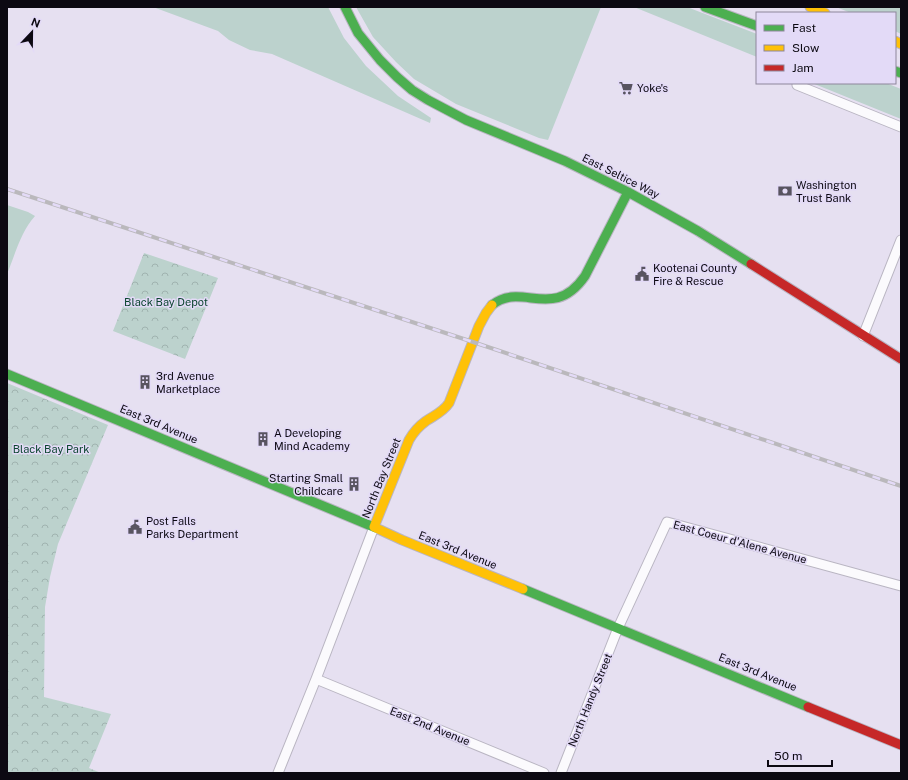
<svg xmlns="http://www.w3.org/2000/svg" width="908" height="780" font-family="'Public Sans',sans-serif">
	<style>
		.green { fill: #bcd2cd }
		.park { fill: url(#park-crowns) }
		.lines { fill: none; stroke-linecap: round; stroke-linejoin: round }
		.street-casing { stroke: #b9b5c2; stroke-width: 11 }
		.fast-casing { stroke: #b9b5c2; stroke-width: 11 }
		.slow-casing { stroke: #b9b5c2; stroke-width: 11 }
		.jam-casing { stroke: #b9b5c2; stroke-width: 11 }
		.street { stroke: #fbfafd; stroke-width: 9 }
		.fast { stroke: #4caf50; stroke-width: 9 }
		.slow { stroke: #ffc107; stroke-width: 9 }
		.jam { stroke: #c62828; stroke-width: 9 }
		.rail-casing { stroke: #bab8bc; stroke-width: 4 }
		.rail { stroke: #e3daf7; stroke-width: 2.5; stroke-dasharray: 8; stroke-linecap: butt }
		.labels { text-anchor: middle; stroke-width: 3; stroke-linejoin: round; paint-order: stroke }
		.poi-label { font-size: 11px; fill: #0c0912; stroke: #e3daf7; text-anchor: start }
		.street-label { font-size: 11px; fill: #0c0912; stroke: #e3daf7 }
		.park-label { font-size: 11px; fill: #0b452f; stroke: #e3daf7 }
	</style>
	<defs>
		<pattern id="park-crowns" width="20" height="18" patternUnits="userSpaceOnUse"><rect width="20" height="18" fill="#bcd2cd"/><path d="M2 6a3 3 0 1 1 6 0M12 15a3 3 0 1 1 6 0" fill="none" stroke="#a0b3af"/></pattern>
	</defs>
	<rect width="100%" height="100%" fill="#e6e0f1"/>
	<path class="green" d="M153,7H328L344,38L366,66L398,96L431,118L430,123L272,54L250,50L229,40L218,31Z
		M356,7H601L548,140L539,138L456,104L414,79L396,62L373,37Z
		M634,7H687L757,34V57Z
		M836,7H901V34L895,31V13H851Z
		M812,83H886L901,89V119Z
		M7,205L28,212L35,216C21,231 15,255 7,274Z"/>
	<path class="park" d="M144,253L218,278L185,359L113,331Z
		M7,383L108,425L58,544L50,577L45,607L44,697L111,714L89,768L101,773H7Z"/>
	<g class="lines">
		<defs>
			<path id="street" d="M797,85L901,127
				M863,336L901,240
				M316,679L544,773
				M278,773L316,679L374,527
				M561,773L618,628L667,522L901,586"/>
			<path id="fast" d="M345,7L358,33L380,60L397,77L412,90L428,100L466,120L565,161L628,192L698,231L751,264
				M705,7L757,26
				M895,71L901,73
				M492,305C522,281 553,322 585,276L628,192
				M7,374L376,528
				M523,589L808,707"/>
			<path id="slow" d="M810,7L825,13
				M895,41L901,44
				M374,527L409,440C413,433 419,426 426,421C435,415 443,412 449,403L479,326L486,313L492,305
				M376,528L402,540L523,589"/>
			<path id="jam" d="M751,264L901,359
				M808,707L901,745"/>
		</defs>
		<use href="#street" class="street-casing"/>
		<use href="#fast" class="fast-casing"/>
		<use href="#slow" class="slow-casing"/>
		<use href="#jam" class="jam-casing"/>
		<use href="#street" class="street"/>
		<use href="#fast" class="fast"/>
		<use href="#slow" class="slow"/>
		<use href="#jam" class="jam"/>
		<defs>
			<path id="rail" d="M7,189L473,342L901,486"/>
		</defs>
		<use href="#rail" class="rail-casing"/>
		<use href="#rail" class="rail"/>
	</g>
	<defs>
		<symbol id="supermarket-bare" viewBox="-9 -9 18 18"><path d="M-6-5.5h2.5l.6 2H6L4.5 2H-2.5L-4.4-4H-6ZM-1.5 3.2a1.3 1.3 0 1 0 .1 0ZM3 3.2a1.3 1.3 0 1 0 .1 0Z" fill="#585460" stroke="#e3daf7" stroke-width="2.5" paint-order="stroke"/></symbol>
		<symbol id="bank-bare" viewBox="-9 -9 18 18"><path d="M-6-4H6V4H-6ZM0-2.3a2.3 2.3 0 1 0 0 4.6a2.3 2.3 0 1 0 0-4.6Z" fill="#585460" stroke="#e3daf7" stroke-width="2.5" paint-order="stroke"/></symbol>
		<symbol id="civic-bare" viewBox="-9 -9 18 18"><path d="M-.6-6.5H3V-4.5H.6V-3L4-1V1h2V6H-6V1h2V-1L-.6-3ZM-1.2 2.5V6h2.4V2.5Z" fill="#585460" stroke="#e3daf7" stroke-width="2.5" paint-order="stroke"/></symbol>
		<symbol id="building-bare" viewBox="-9 -9 18 18"><path d="M-4-6H4V6H1V3H-1V6H-4ZM-2.5-4.3h1.7v1.8h-1.7ZM.8-4.3h1.7v1.8H.8ZM-2.5-1h1.7V.8h-1.7ZM.8-1h1.7V.8H.8Z" fill="#585460" stroke="#e3daf7" stroke-width="2.5" paint-order="stroke"/></symbol>
	</defs>
	<g fill-rule="evenodd">
		<use href="#supermarket-bare" x="616" y="78" width="20" height="20"/>
		<use href="#bank-bare" x="775" y="181" width="20" height="20"/>
		<use href="#civic-bare" x="632" y="264" width="20" height="20"/>
		<use href="#building-bare" x="135" y="372" width="20" height="20"/>
		<use href="#building-bare" x="253" y="429" width="20" height="20"/>
		<use href="#building-bare" x="344" y="474" width="20" height="20"/>
		<use href="#civic-bare" x="125" y="517" width="20" height="20"/>
	</g>
	<g class="labels">
		<g class="poi-label">
			<text x="637" y="92">Yoke's</text>
			<text x="796" y="189">Washington<tspan x="796" dy="13">Trust Bank</tspan></text>
			<text x="653" y="272">Kootenai County<tspan x="653" dy="13">Fire &amp; Rescue</tspan></text>
			<text x="156" y="380">3rd Avenue<tspan x="156" dy="13">Marketplace</tspan></text>
			<text x="274" y="437">A Developing<tspan x="274" dy="13">Mind Academy</tspan></text>
			<text x="343" y="482" text-anchor="end">Starting Small<tspan x="343" dy="13">Childcare</tspan></text>
			<text x="146" y="525">Post Falls<tspan x="146" dy="13">Parks Department</tspan></text>
		</g>
		<g class="street-label">
			<text transform="translate(621 176) rotate(27)" y="4">East Seltice Way</text>
			<text transform="translate(159 424) rotate(23)" y="4">East 3rd Avenue</text>
			<text transform="translate(381 478) rotate(-68)" y="4">North Bay Street</text>
			<text transform="translate(740 542) rotate(15)" y="4">East Coeur d'Alene Avenue</text>
			<text transform="translate(458 550) rotate(22)" y="4">East 3rd Avenue</text>
			<text transform="translate(758 672) rotate(22)" y="4">East 3rd Avenue</text>
			<text transform="translate(590 700) rotate(-68)" y="4">North Handy Street</text>
			<text transform="translate(430 726) rotate(22)" y="4">East 2nd Avenue</text>
		</g>
		<g class="park-label">
			<text x="166" y="306">Black Bay Depot</text>
			<text x="51" y="453">Black Bay Park</text>
		</g>
	</g>
	<rect width="908" height="780" fill="none" stroke="#0c0912" stroke-width="16"/>
	<rect x="756" y="12" width="140" height="72" fill="#e3daf7" stroke="#8d869b"/>
	<rect x="764" y="25" width="20" height="6" fill="#4caf50" stroke="#8d869b"/>
	<text x="792" y="32" font-size="12" fill="#0c0912">Fast</text>
	<rect x="764" y="45" width="20" height="6" fill="#ffc107" stroke="#8d869b"/>
	<text x="792" y="52" font-size="12" fill="#0c0912">Slow</text>
	<rect x="764" y="65" width="20" height="6" fill="#c62828" stroke="#8d869b"/>
	<text x="792" y="72" font-size="12" fill="#0c0912">Jam</text>
	<g transform="translate(32 32) rotate(22)" stroke="#e3daf7" stroke-width="3" paint-order="stroke">
	<path d="M0-3L7 15L0 10L-7 15Z" fill="#0c0912"/>
	<text y="-6" font-size="11" font-weight="bold" text-anchor="middle" fill="#0c0912">N</text>
	</g>
	<path d="M768 760v6h64v-6" fill="none" stroke="#0c0912" stroke-width="2"/>
	<text x="774" y="760" font-size="12" fill="#0c0912" stroke="#e3daf7" stroke-width="3" paint-order="stroke">50 m</text>
</svg>
